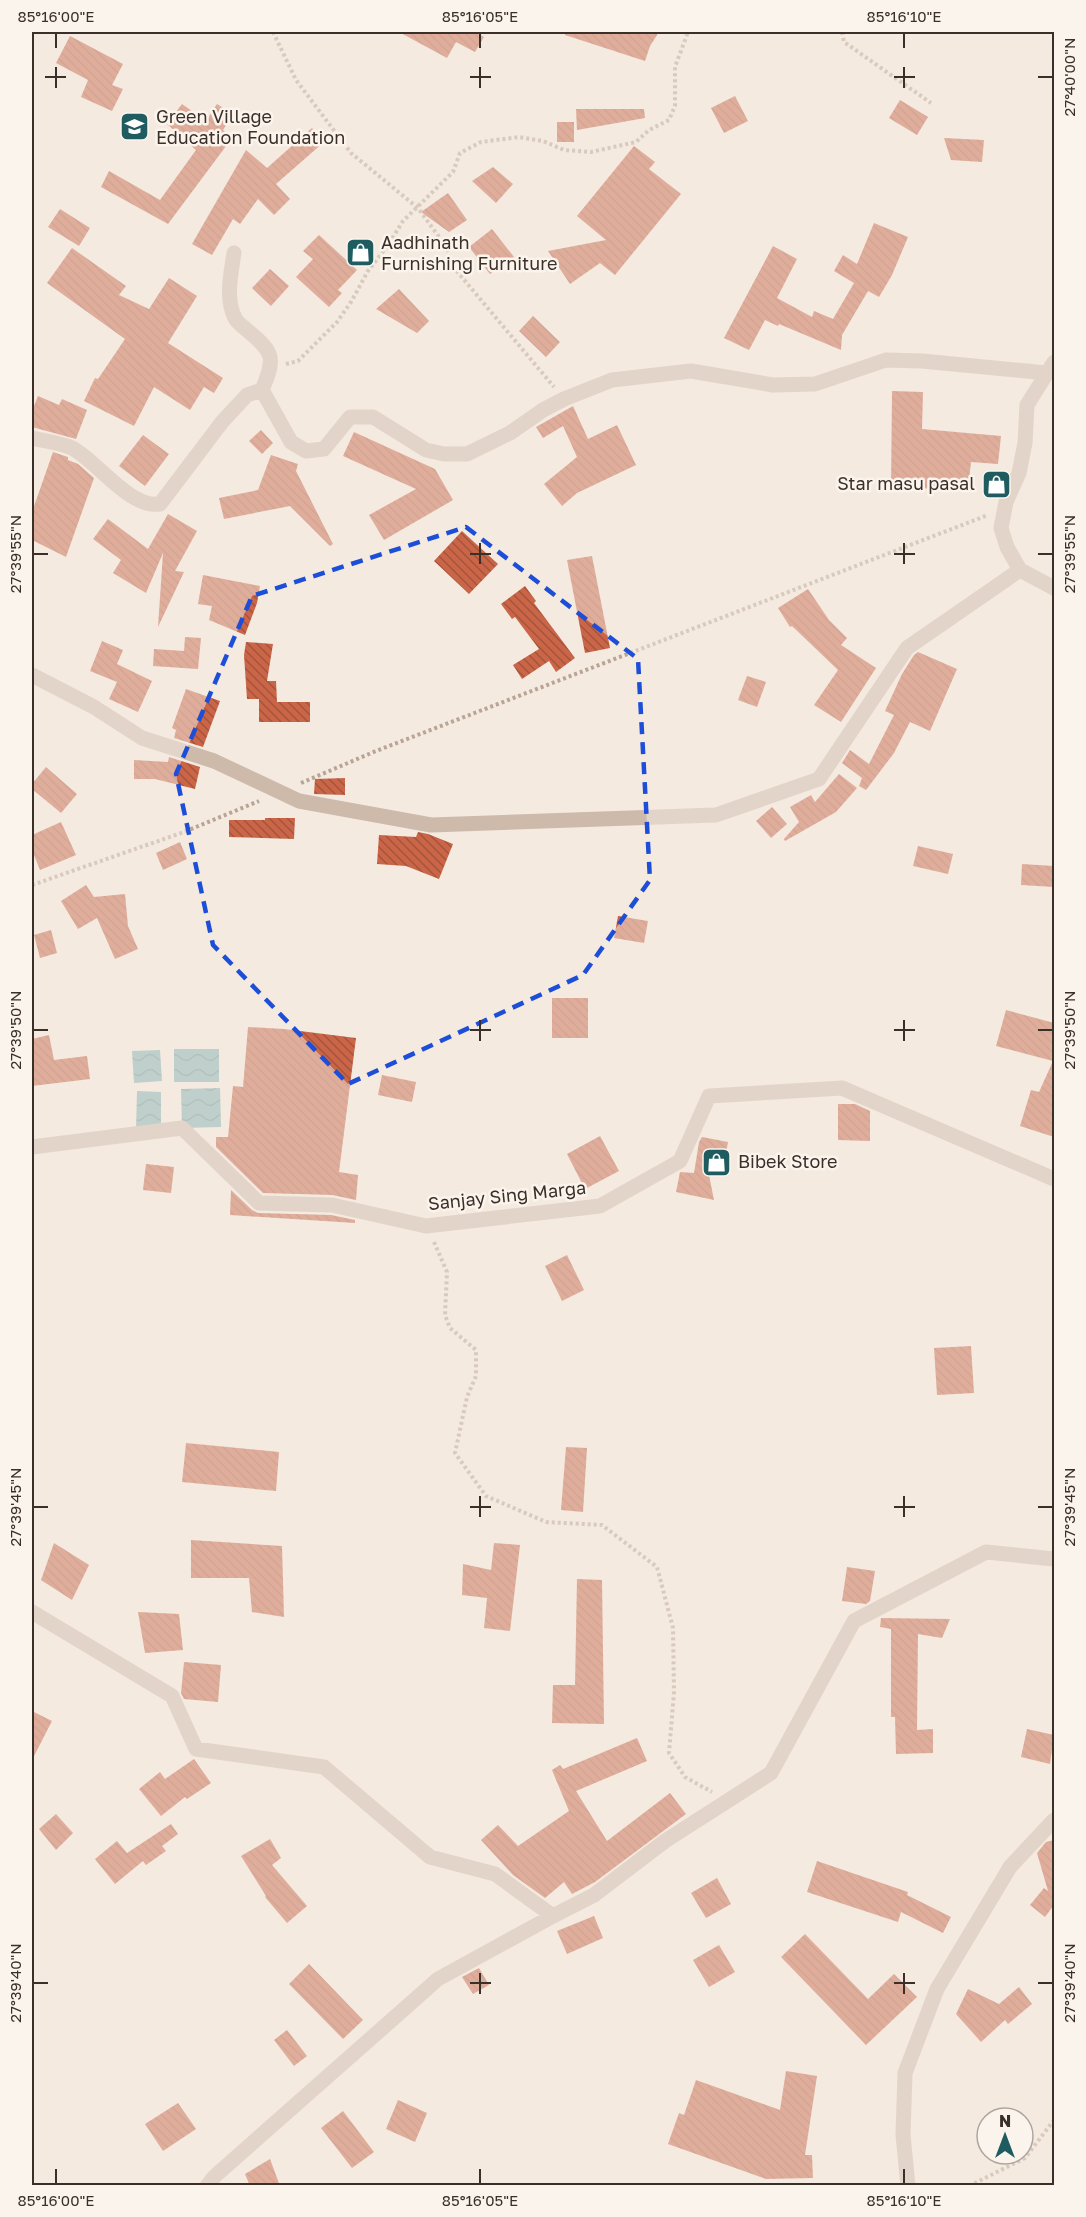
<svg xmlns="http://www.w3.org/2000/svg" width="1086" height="2217" font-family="'Golos Text',sans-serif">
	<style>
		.water { fill: url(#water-waves) }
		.building { fill: url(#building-back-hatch) }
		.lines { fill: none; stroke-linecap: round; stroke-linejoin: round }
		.path { stroke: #b9a495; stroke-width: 4; stroke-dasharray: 3 3; stroke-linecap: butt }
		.street { stroke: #cdbaab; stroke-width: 15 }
		.marked { fill: none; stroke: #1d4ed8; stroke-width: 4.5; stroke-dasharray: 12 8; stroke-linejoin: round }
		.ticks { fill: none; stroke: #3b2f2a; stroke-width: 2 }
		.labels { text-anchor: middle; stroke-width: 5; stroke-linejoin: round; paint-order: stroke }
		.poi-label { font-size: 18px; fill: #3b2f2a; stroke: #fbf4ed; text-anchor: start }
		.street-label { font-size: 18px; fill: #3b2f2a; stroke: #fbf4ed }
		.neatline { fill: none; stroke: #3b2f2a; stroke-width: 2 }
		.ticks-label { font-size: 15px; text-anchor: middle; fill: #3b2f2a }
	</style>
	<defs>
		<pattern id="water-waves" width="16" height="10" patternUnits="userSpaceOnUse" patternTransform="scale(1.5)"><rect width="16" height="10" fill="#7eb2b3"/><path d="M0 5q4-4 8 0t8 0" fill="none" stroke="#689192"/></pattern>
		<pattern id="building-back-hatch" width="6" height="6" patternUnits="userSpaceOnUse" patternTransform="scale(1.5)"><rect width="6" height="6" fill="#ca6548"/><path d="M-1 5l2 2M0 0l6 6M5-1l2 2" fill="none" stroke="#a5543c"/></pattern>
	</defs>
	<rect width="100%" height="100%" fill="#f4eae0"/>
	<path class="water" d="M174,1049H219V1082H174Z
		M160,1050L162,1081L134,1083L132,1051Z
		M220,1088L221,1127L182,1128L181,1089Z
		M137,1091L161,1092V1130H136Z"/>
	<path class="building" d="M399,32H475L484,37L475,52L456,42L447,58Z
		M565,32H659L650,46L645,61L565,35Z
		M70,36L123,64L112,85L123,89L112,111L81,97L88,80L56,63Z
		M735,96L748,121L724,133L711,108Z
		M900,100L928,117L917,135L889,118Z
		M182,104L206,121L217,104L233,114L223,130L232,138L168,224L101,187L109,171L160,200L196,150L167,124Z
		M576,109H644L645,118L577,130Z
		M557,122H574V142H557Z
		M312,128L324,142L276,184L290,199L274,215L258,199L240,224L233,219L212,255L192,244L246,150L267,168Z
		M944,138L984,140L982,162L951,160Z
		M634,146L655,162L649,169L681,194L615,275L600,263L570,284L548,251L606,240L577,216Z
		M493,167L513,184L496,203L472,181Z
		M448,193L467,220L449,232L421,212Z
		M60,209L90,228L79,246L48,227Z
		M874,223L908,237L892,275L879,297L868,291L842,335L841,350L779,324L778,326L765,320L749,350L724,338L773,246L797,259L777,298L812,317L814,311L833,319L854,283L834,271L843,255L857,264Z
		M492,229L514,257L490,274L469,247Z
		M319,235L357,270L338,290L342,293L329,307L296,277L313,259L303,251Z
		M72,248L126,286L119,295L149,309L169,278L197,296L168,343L223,378L214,393L204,387L190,410L154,387L134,426L84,401L95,378L98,379L125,339L47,283Z
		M270,269L289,286L271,306L252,288Z
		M399,289L429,321L417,333L376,309Z
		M533,316L560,342L546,357L519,331Z
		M892,391L923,392L922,429L1001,436L998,464L971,462L968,489L891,488Z
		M38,396L59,405L62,399L87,410L76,439L32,427V411Z
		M573,406L588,439L617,425L636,465L577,493L562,506L544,484L577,457L563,426L543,438L536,427Z
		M261,430L273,443L262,454L249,441Z
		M354,432L435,469L453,500L384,540L369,515L416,489L343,456Z
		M143,435L169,454L145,486L119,466Z
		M53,452L68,457V460L78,464L94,478L66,557L32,540V512Z
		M271,455L298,464L296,471L333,544L330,546L290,506L224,519L219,498L258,490Z
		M168,514L197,531L175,571L184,572L158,627L163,553L146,593L113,573L121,560L93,539L108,519L148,549Z
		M462,531L498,564L469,594L434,561Z
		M592,556L610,648L585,653L567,560Z
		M203,575L260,586L257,603L245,635L209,620L212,606L198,604Z
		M525,586L536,601L534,603L575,658L556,672L549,661L522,679L513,665L539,649L515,617L512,619L501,604Z
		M808,589L829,620L847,638L841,645L876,668L841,722L814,705L838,670L792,626L790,627L778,608Z
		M185,637L201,638L198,669L153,666L154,649L184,651Z
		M102,641L123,650L117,664L152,681L138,712L109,699L117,682L90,671Z
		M246,642L273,644L267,681H276L277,702H310V722H259V699H247L244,655Z
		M918,652L957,669L930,731L910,722L894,753L866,790L859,786L862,778L842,763L850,750L869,764L894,715L885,711L902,674L914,655Z
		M747,676L766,682L757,707L738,700Z
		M186,689L220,701L203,747L174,738L176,730L172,728Z
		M169,757L200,767L195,789L155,779H134V760L168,762Z
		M46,767L77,794L61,813L32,789V784Z
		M839,774L857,788L836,812L785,841L784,839L799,822L790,807L811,795L815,802Z
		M345,778V795L314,794L315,779Z
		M772,807L787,824L771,838L756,821Z
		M265,818H295L294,839L229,837V820H265Z
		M61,822L76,855L40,870L32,850V835Z
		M418,832L428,834L453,844L439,879L406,866L377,864L379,835L416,837Z
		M180,842L187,859L163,870L156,853Z
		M918,846L953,854L948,874L913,866Z
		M1022,864L1054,866V887L1021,885Z
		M86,885L94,897L125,894L128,926L138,949L115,959L97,918L78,929L61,901Z
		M618,916L648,921L644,943L614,938Z
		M51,930L57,953L40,958L34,935Z
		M552,998H588V1038H552Z
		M1006,1010L1054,1023V1137L1020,1126L1031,1090L1039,1092L1053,1061L996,1046Z
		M248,1027L284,1029L356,1038L339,1172L358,1175L356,1200L332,1195L263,1193L216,1147V1137H228L233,1086L243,1087Z
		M49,1035L54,1060L87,1056L90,1079L32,1086V1039Z
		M382,1075L416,1082L412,1102L378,1095Z
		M838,1104H855L870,1111V1141L838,1140Z
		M600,1136L619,1171L585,1189L567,1154Z
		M702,1137L728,1142L723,1172L708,1170L714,1200L676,1192L680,1172L694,1173L699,1142Z
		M146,1164L174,1167L171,1193L143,1190Z
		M231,1190L252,1210L258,1213L331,1215L355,1220V1223L230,1215Z
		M567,1255L584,1290L562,1301L545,1266Z
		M971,1346L974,1393L937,1395L934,1348Z
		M186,1443L279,1452L276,1491L182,1482Z
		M566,1447L587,1448L583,1512L561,1510Z
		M191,1540L282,1546L284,1617L252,1612L249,1578H191Z
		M54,1543L89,1565L72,1600L41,1580Z
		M494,1543L520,1545L510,1631L484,1628L487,1598L462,1595L463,1564L491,1570Z
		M847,1567L875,1571L870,1601L866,1604L842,1601Z
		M577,1579L602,1580L604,1724L552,1723L553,1685H575Z
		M138,1612L179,1614L183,1650L145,1653Z
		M881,1618L950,1619L942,1638L918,1634L917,1730L933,1729V1753L896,1754L895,1717H891V1629L880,1627Z
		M184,1662L221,1665L218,1702L184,1699L181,1693Z
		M32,1711L52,1721L32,1760Z
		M1027,1729L1054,1735L1050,1764L1021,1757Z
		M637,1738L647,1761L576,1791L607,1841L670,1793L686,1814L595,1882L572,1894L564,1882L545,1898L513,1875L481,1840L498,1825L518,1846L569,1811L552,1770L560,1765L563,1769Z
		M194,1759L211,1783L187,1799L185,1797L161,1816L139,1789L160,1772L165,1779Z
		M56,1814L73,1833L56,1850L39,1829Z
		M171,1824L178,1834L162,1846L166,1851L146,1865L143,1861L115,1884L95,1859L117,1841L127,1853Z
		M270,1839L281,1858L272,1865L307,1906L287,1923L265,1897L266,1896L241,1856Z
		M1054,1840V1905L1045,1917L1030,1905L1044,1888L1048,1891L1037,1853L1046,1842Z
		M817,1861L908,1892L907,1895L951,1917L943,1933L901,1912L898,1922L807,1892Z
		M717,1878L731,1904L706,1918L691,1893Z
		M594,1916L603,1938L567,1954L557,1931Z
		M805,1934L868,1999L894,1974L917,1997L866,2045L781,1957Z
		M719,1945L735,1972L709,1987L693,1960Z
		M309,1964L363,2020L343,2039L289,1984Z
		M479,1968L489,1985L473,1994L462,1977Z
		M1019,1987L1032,2004L1008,2024L1005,2020L981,2042L956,2014L968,1989L999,2004Z
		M287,2030L307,2056L294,2066L274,2040Z
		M786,2071L817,2076L805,2155H812L813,2178L766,2179L668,2144L679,2113L684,2115L696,2080L780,2110Z
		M398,2100L427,2113L415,2142L386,2129Z
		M178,2103L196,2129L163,2151L145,2124Z
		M343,2111L374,2152L352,2168L321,2128Z
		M270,2159L280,2186H250L245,2174Z"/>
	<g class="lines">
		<path class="path" d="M273,32L296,80L351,153L418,208L447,248L450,263L554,387
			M842,32L844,42L931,103
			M286,364L298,361L337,322L351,302L368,271L388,245L403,221L453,172L460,153L481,142L519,137L543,141L564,150L591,152L636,142L649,130L669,120L675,106V67L688,32
			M301,783L376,751L988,515
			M32,885L184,832L259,801
			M434,1242L447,1272L445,1315L450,1328L476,1350V1376L467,1397L455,1453L486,1496L546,1522L602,1525L657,1567L673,1628L674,1692L669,1753L685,1777L712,1792
			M969,2186L1025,2158L1054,2120"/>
		<path class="street" d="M234,253C231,273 225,299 235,318C237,323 244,327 248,331C275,353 275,359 262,390
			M1047,373L1027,405L1025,443L1019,473L1006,502L1001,528L1007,547L1020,570L1054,588
			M32,438C44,441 60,443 72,448C97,461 130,509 160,504L222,422L247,395L262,390L291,442L306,451L324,449L350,417H373L426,450L444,454H467L510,433L543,410L564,399L612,380L691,371L773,385L815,384L886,360L922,361L1047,373L1054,362
			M32,675L94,707L142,738L214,761L299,801L431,825L716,815L819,779L907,648L1020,570
			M32,1147L182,1128L259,1203L332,1205L426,1226L600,1206L680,1161L709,1096L842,1088L1054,1179
			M32,1612L172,1696L196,1749L324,1767L430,1857L495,1874L553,1916L594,1895L665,1841L771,1773L854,1621L986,1552L1054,1559
			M207,2186L215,2176L438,1979L553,1916
			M908,2186L903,2135L905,2073L937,1989L1010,1867L1054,1820"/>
	</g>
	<path d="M0 0H1086V2217H0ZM466,527L638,659L650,880L583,975L348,1084L213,945L176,774L252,596Z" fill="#f4eae0" fill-opacity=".55" fill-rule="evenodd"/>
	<path class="marked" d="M466,527L638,659L650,880L583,975L348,1084L213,945L176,774L252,596Z"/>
	<path class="ticks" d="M56,33V48M480,33V48M904,33V48M56,67V88M480,67V88M904,67V88M45,77H66M470,77H491M894,77H915M1038,77H1053M480,543V564M904,543V564M33,554H48M470,554H491M894,554H915M1038,554H1053M480,1020V1041M904,1020V1041M33,1030H48M470,1030H491M894,1030H915M1038,1030H1053M480,1496V1517M904,1496V1517M33,1507H48M470,1507H491M894,1507H915M1038,1507H1053M480,1973V1994M904,1973V1994M33,1983H48M470,1983H491M894,1983H915M1038,1983H1053M56,2169V2184M480,2169V2184M904,2169V2184"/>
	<defs>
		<symbol id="school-square" viewBox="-11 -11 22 22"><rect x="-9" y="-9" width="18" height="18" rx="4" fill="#1e5c5f" stroke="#fbf4ed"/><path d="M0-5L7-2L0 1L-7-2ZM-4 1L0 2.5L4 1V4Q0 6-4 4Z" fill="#fff"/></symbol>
		<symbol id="shop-square" viewBox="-11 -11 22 22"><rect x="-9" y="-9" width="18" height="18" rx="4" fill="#1e5c5f" stroke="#fbf4ed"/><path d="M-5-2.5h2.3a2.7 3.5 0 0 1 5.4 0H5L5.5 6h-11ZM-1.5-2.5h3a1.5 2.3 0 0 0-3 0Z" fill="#fff"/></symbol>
	</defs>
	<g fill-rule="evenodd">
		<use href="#school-square" x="118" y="110" width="33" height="33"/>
		<use href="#shop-square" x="344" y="236" width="33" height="33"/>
		<use href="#shop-square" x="980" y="468" width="33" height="33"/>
		<use href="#shop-square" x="700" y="1146" width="33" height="33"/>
	</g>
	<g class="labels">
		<g class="poi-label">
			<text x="156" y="123">Green Village<tspan x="156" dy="21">Education Foundation</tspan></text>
			<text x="381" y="249">Aadhinath<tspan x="381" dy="21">Furnishing Furniture</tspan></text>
			<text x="975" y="490" text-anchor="end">Star masu pasal</text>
			<text x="738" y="1168">Bibek Store</text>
		</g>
		<g class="street-label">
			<text transform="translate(507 1196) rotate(-6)" y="6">Sanjay Sing Marga</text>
		</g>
	</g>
	<rect width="1086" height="2217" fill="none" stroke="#fbf4ed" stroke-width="66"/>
	<g transform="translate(1005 2136)"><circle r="28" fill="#fbf4ed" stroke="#aea59f" stroke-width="1.5"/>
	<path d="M0-4.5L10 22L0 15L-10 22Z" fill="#1e5c5f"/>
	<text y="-9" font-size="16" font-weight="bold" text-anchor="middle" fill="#3b2f2a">N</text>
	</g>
	<rect x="33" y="33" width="1020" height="2151" class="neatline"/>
	<g class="ticks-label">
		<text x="56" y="22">85°16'00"E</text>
		<text x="480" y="22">85°16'05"E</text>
		<text x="904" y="22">85°16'10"E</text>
		<text transform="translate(1070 77) rotate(-90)" y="5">27°40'00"N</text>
		<text transform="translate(16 554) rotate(-90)" y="5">27°39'55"N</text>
		<text transform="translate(1070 554) rotate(-90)" y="5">27°39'55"N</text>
		<text transform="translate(16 1030) rotate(-90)" y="5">27°39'50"N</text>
		<text transform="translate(1070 1030) rotate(-90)" y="5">27°39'50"N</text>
		<text transform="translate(16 1507) rotate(-90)" y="5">27°39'45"N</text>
		<text transform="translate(1070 1507) rotate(-90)" y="5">27°39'45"N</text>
		<text transform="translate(16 1983) rotate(-90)" y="5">27°39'40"N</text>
		<text transform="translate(1070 1983) rotate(-90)" y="5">27°39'40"N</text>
		<text x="56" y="2206">85°16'00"E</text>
		<text x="480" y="2206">85°16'05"E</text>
		<text x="904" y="2206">85°16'10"E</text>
	</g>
</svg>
